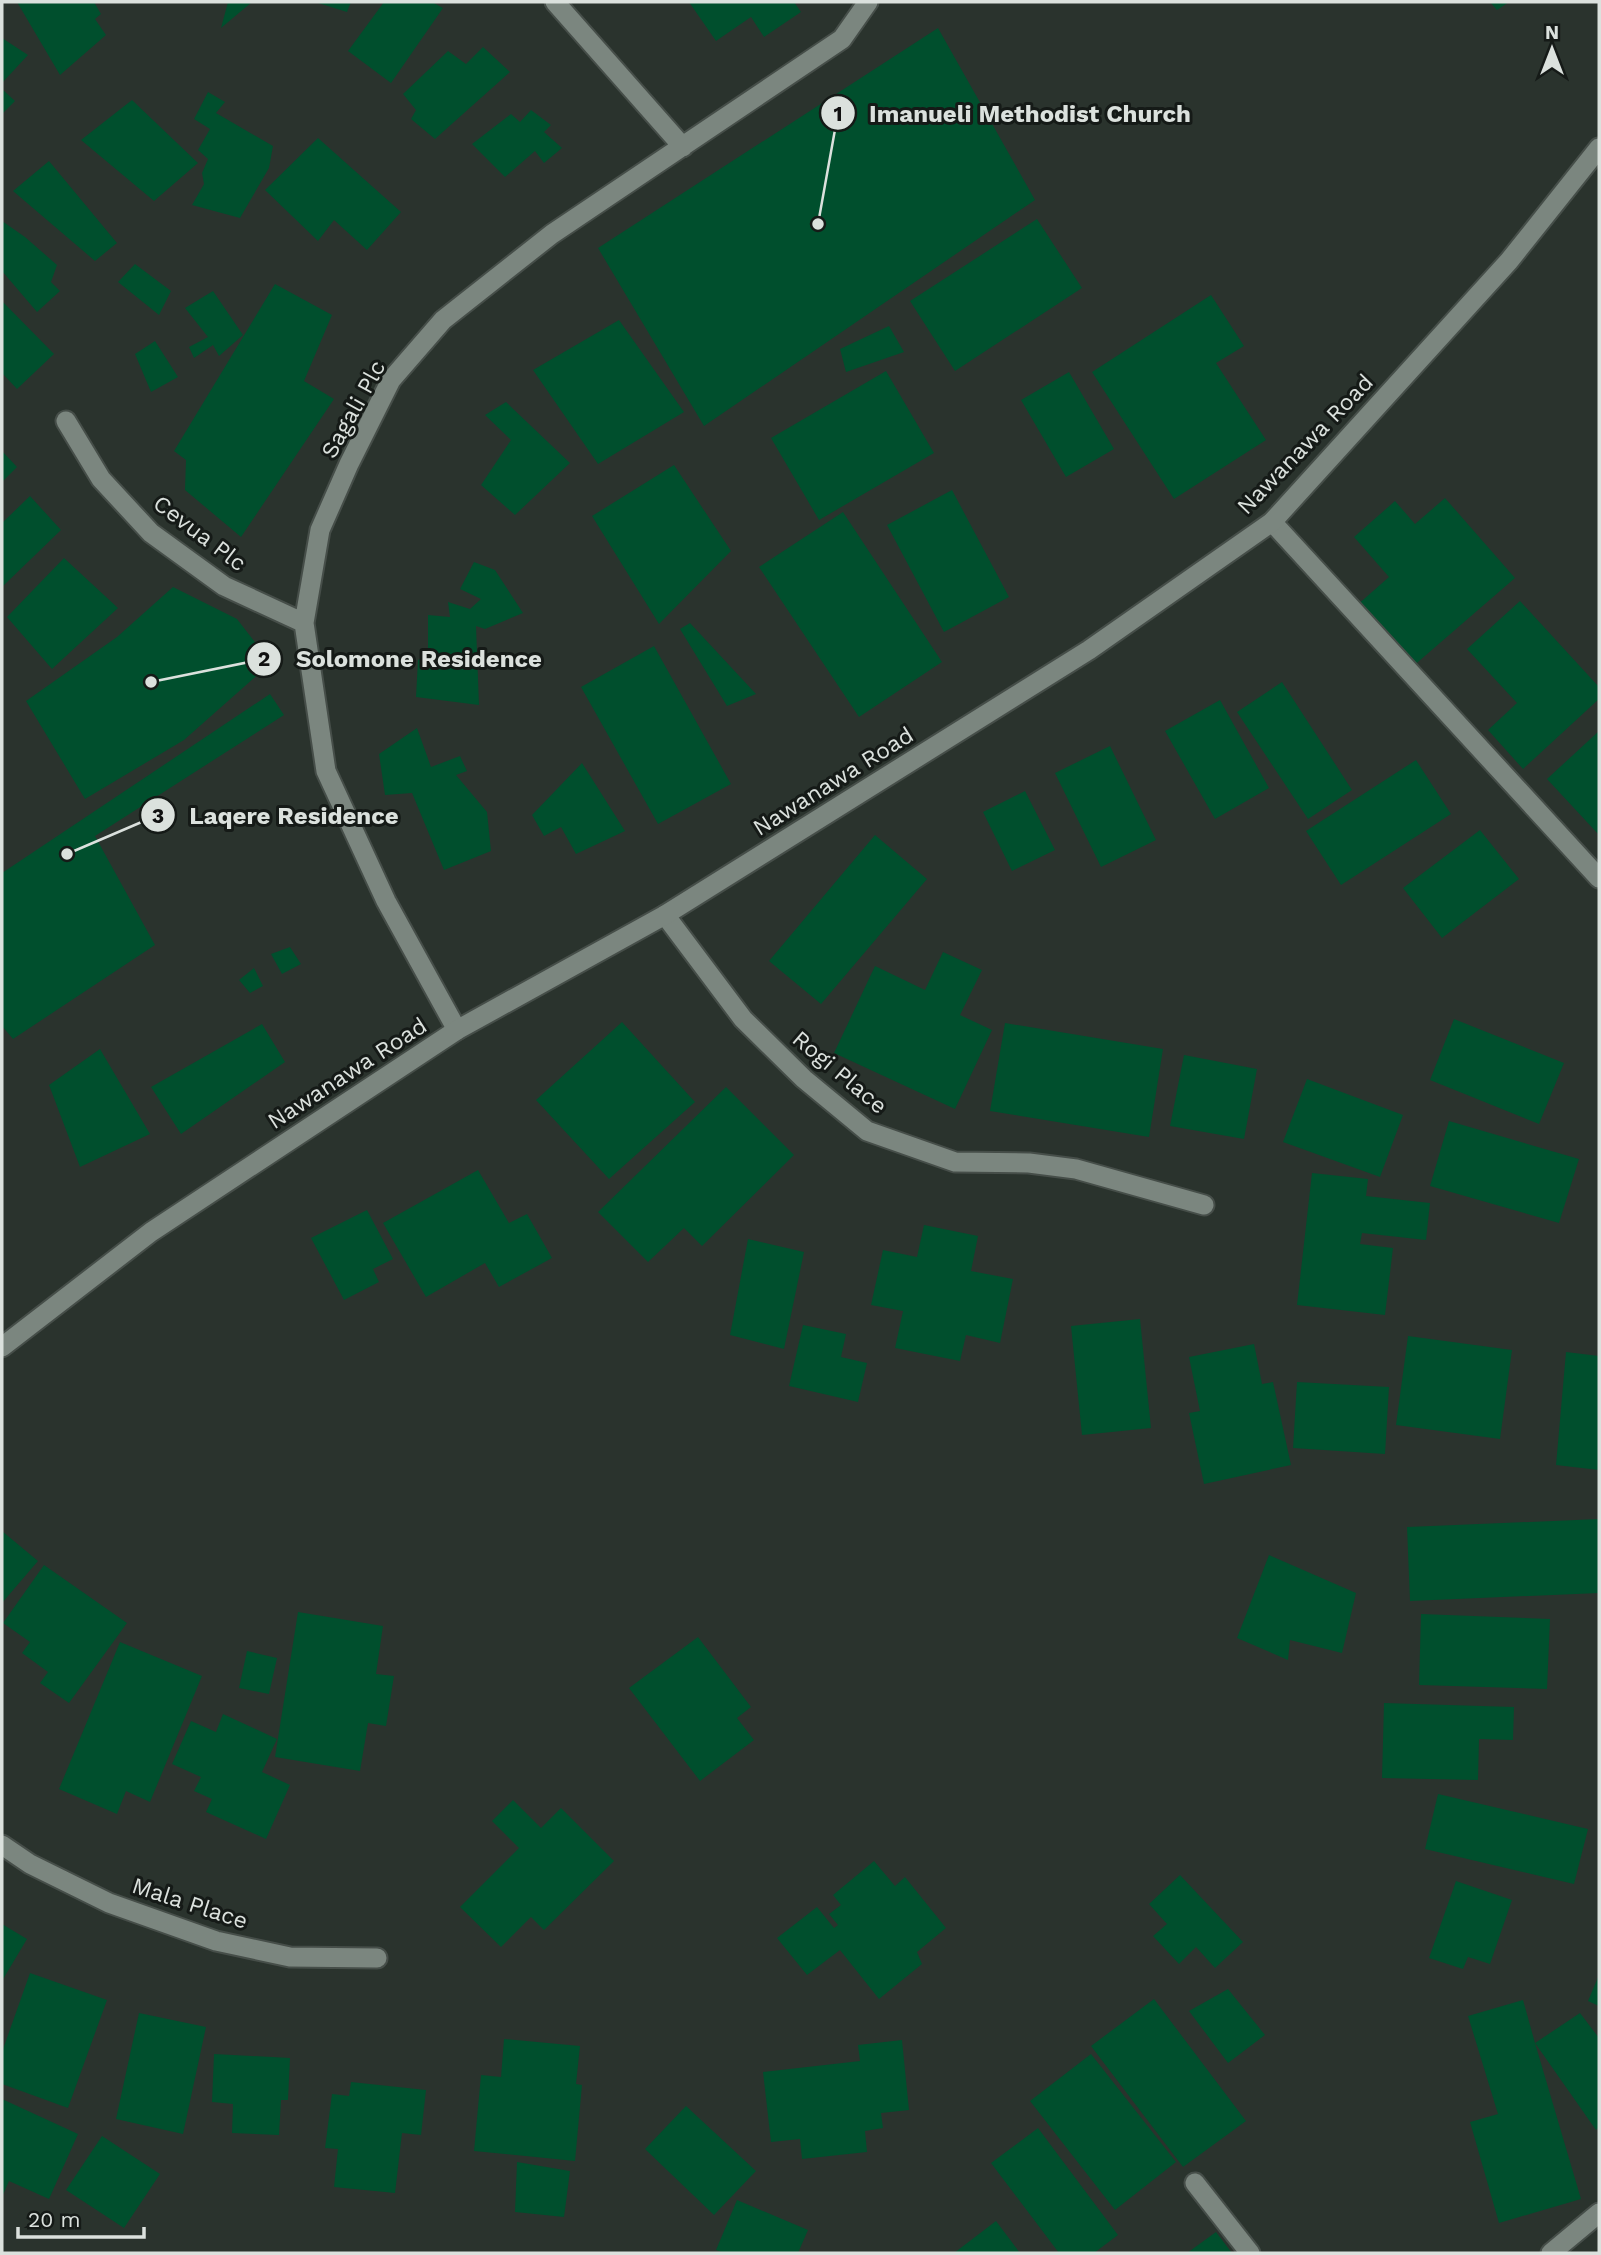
<svg xmlns="http://www.w3.org/2000/svg" width="1601" height="2255" font-family="'Work Sans',sans-serif">
	<style>
		.building { fill: #004f2d }
		.lines { fill: none; stroke-linecap: round; stroke-linejoin: round }
		.service-casing { stroke: #464e49; stroke-width: 23 }
		.minor-casing { stroke: #464e49; stroke-width: 23 }
		.tertiary-casing { stroke: #464e49; stroke-width: 23 }
		.service { stroke: #7b867f; stroke-width: 19 }
		.minor { stroke: #7b867f; stroke-width: 19 }
		.tertiary { stroke: #7b867f; stroke-width: 19 }
		.labels { text-anchor: middle; stroke-width: 6; stroke-linejoin: round; paint-order: stroke }
		.street-label { font-size: 23px; fill: #dbe1dd; stroke: #151a17 }
		.leader { fill: none; stroke: #dbe1dd; stroke-width: 2.5 }
		.callout-dot { fill: #dbe1dd; stroke: #151a17; stroke-width: 2.5 }
		.mark-label { font-size: 21px; text-anchor: middle; font-weight: bold; fill: #111 }
		.callout-label { font-size: 24px; text-anchor: middle; font-weight: bold; fill: #dbe1dd; stroke: #151a17; stroke-width: 6; stroke-linejoin: round; paint-order: stroke }
	</style>
	<rect width="100%" height="100%" fill="#2a332d"/>
	<path class="building" d="M17,2H94L101,14L95,19L106,35L60,75Z
		M228,2H252L221,28Z
		M315,2H351L347,12Z
		M384,2H432L443,8L391,83L348,51Z
		M689,2H794L801,12L764,37L751,17L716,41Z
		M1490,2H1509L1497,10Z
		M938,28L1035,200L704,426L598,248Z
		M2,38L28,55L2,83Z
		M483,47L510,72L435,139L411,119L416,110L403,94L448,51L466,64Z
		M2,89L15,101L2,114Z
		M208,92L225,102L216,113L273,146L269,168L240,218L192,205L204,184L202,173L208,159L198,150L210,129L194,119Z
		M132,100L198,163L154,201L81,140Z
		M531,110L551,125L544,132L562,148L544,163L535,151L505,177L472,144L511,114L520,122Z
		M318,138L401,212L367,250L334,220L318,241L265,190Z
		M49,161L117,243L95,261L13,191Z
		M1037,219L1082,288L955,371L910,301Z
		M2,221L25,237L57,265L51,282L60,291L37,312L2,271Z
		M135,264L171,291L159,315L118,282Z
		M275,284L332,315L304,381L334,399L241,537L185,490L186,460L174,451Z
		M213,291L243,335L219,356L213,345L194,358L189,347L208,337L185,308Z
		M1211,295L1244,346L1216,363L1266,440L1174,499L1092,372Z
		M2,301L54,354L17,389L2,373Z
		M619,320L684,412L598,464L533,370Z
		M889,326L904,352L846,372L840,349Z
		M155,341L178,377L151,392L135,354Z
		M886,371L934,453L819,520L771,438Z
		M1069,372L1114,449L1066,477L1021,400Z
		M506,402L570,463L515,515L481,485L511,440L485,415Z
		M2,451L17,467L2,482Z
		M674,465L731,551L659,624L592,516Z
		M952,490L1009,597L944,632L887,525Z
		M30,496L61,530L2,587V523Z
		M1445,498L1515,578L1411,668L1356,606L1389,577L1354,537L1395,501L1415,524Z
		M843,512L942,662L859,717L759,567Z
		M64,558L118,608L52,669L7,617Z
		M474,562L495,570L523,613L485,629L476,626L479,705L416,697L418,660L428,655V615L450,617L448,602L470,609L481,599L460,589Z
		M173,587L237,619L271,663L184,740L85,799L26,701L117,637Z
		M1520,601L1599,687V699L1523,769L1488,730L1517,703L1467,649Z
		M690,623L756,694L727,706L680,629Z
		M654,646L731,784L658,824L581,687Z
		M1282,682L1352,790L1308,819L1237,712Z
		M270,694L284,715L95,836L155,945L13,1039L2,1026V873Z
		M1220,700L1269,788L1215,819L1165,731Z
		M417,728L431,767L460,756L467,771L456,775L487,812L491,851L444,870L412,793L385,795L379,754Z
		M1599,731V835L1547,779Z
		M1110,746L1156,840L1101,867L1055,773Z
		M1416,760L1451,814L1341,885L1306,831Z
		M582,763L625,831L576,854L561,827L544,836L532,815Z
		M1025,791L1055,850L1012,871L983,812Z
		M1480,830L1519,879L1442,938L1403,888Z
		M875,835L927,879L821,1004L769,961Z
		M290,947L301,964L282,974L271,954Z
		M943,952L982,970L960,1015L992,1030L955,1109L834,1053L875,966L925,990Z
		M254,968L263,986L250,993L239,980Z
		M1454,1019L1564,1063L1539,1124L1430,1080Z
		M622,1022L695,1102L609,1179L536,1100Z
		M1005,1023L1163,1049L1149,1137L990,1111Z
		M262,1024L285,1062L181,1134L151,1087Z
		M100,1049L150,1134L80,1167L49,1085Z
		M1184,1055L1257,1069L1244,1139L1170,1126Z
		M1307,1079L1403,1115L1380,1177L1283,1142Z
		M726,1087L794,1155L702,1246L684,1228L648,1262L598,1212Z
		M1449,1121L1579,1159L1559,1223L1430,1186Z
		M478,1170L509,1223L527,1214L552,1258L499,1287L485,1263L426,1297L383,1223Z
		M1312,1173L1368,1179L1366,1196L1430,1203L1426,1240L1362,1233L1360,1244L1393,1248L1385,1315L1297,1305Z
		M367,1210L393,1259L373,1269L379,1282L344,1300L311,1238Z
		M924,1225L978,1236L971,1271L1013,1279L1000,1343L966,1335L960,1361L895,1348L903,1311L871,1305L883,1250L917,1257Z
		M748,1239L804,1252L784,1349L730,1335Z
		M1140,1319L1151,1428L1082,1435L1071,1326Z
		M803,1325L846,1334L841,1357L867,1363L858,1402L789,1386Z
		M1408,1336L1512,1350L1500,1439L1396,1425Z
		M1254,1344L1262,1384L1273,1382L1291,1465L1204,1484L1189,1413L1200,1411L1189,1357Z
		M1566,1352L1599,1356V1470L1556,1465Z
		M1297,1382L1389,1387L1385,1454L1293,1448Z
		M1599,1519V1593L1410,1601L1407,1527Z
		M2,1531L38,1561L2,1603Z
		M1269,1555L1356,1593L1342,1653L1290,1640L1288,1660L1237,1638Z
		M44,1565L127,1623L69,1703L40,1683L48,1672L22,1653L30,1642L3,1623Z
		M298,1612L383,1626L376,1674L394,1676L386,1726L368,1723L360,1771L275,1757Z
		M1421,1614L1550,1619L1547,1689L1419,1685Z
		M698,1637L751,1707L737,1718L754,1740L700,1781L629,1688Z
		M120,1642L202,1676L150,1802L126,1791L117,1814L59,1789Z
		M247,1651L277,1658L269,1694L239,1688Z
		M1384,1703L1514,1707L1513,1740L1479,1739L1478,1780L1382,1778Z
		M223,1714L277,1739L262,1772L290,1785L266,1839L206,1812L212,1799L194,1791L201,1777L172,1764L191,1721L216,1732Z
		M1438,1794L1588,1829L1574,1884L1425,1849Z
		M513,1800L541,1828L561,1808L614,1861L544,1930L531,1917L501,1947L460,1907L519,1848L492,1821Z
		M874,1861L895,1886L905,1877L946,1928L917,1952L922,1964L879,1999L840,1950L807,1975L777,1938L817,1907L834,1928L838,1925L829,1914L841,1905L833,1895Z
		M1180,1875L1243,1942L1215,1968L1196,1947L1179,1964L1153,1936L1167,1924L1149,1904Z
		M1456,1881L1512,1900L1490,1964L1468,1957L1463,1969L1429,1958Z
		M2,1924L27,1939L2,1981Z
		M30,1973L107,2000L68,2108L2,2084V2052Z
		M1599,1975V2006L1588,2001Z
		M1228,1989L1265,2035L1228,2063L1189,2011Z
		M1154,1999L1246,2121L1183,2167L1091,2046Z
		M1523,2000L1535,2043L1580,2013L1599,2038V2127L1596,2130L1535,2043L1581,2199L1499,2223L1470,2122L1498,2114L1468,2016Z
		M139,2013L206,2027L183,2134L116,2119Z
		M504,2039L580,2046L576,2084L582,2085L575,2161L474,2151L481,2075L501,2077Z
		M902,2040L909,2110L881,2113L883,2128L865,2131L867,2152L802,2159L800,2139L771,2142L763,2072L860,2061L858,2045Z
		M214,2054L290,2058L288,2100H281L279,2135L232,2133L233,2104L212,2102Z
		M1091,2054L1176,2162L1115,2210L1030,2101Z
		M351,2082L426,2090L421,2135L402,2133L395,2193L334,2187L338,2149L325,2148L332,2094L349,2096Z
		M2,2099L78,2134L49,2199L9,2181L2,2197Z
		M686,2106L756,2171L714,2215L645,2149Z
		M1038,2128L1118,2235L1094,2253H1059L991,2163Z
		M102,2136L160,2174L124,2228L66,2190Z
		M517,2162L570,2171L564,2217L515,2212Z
		M737,2200L808,2230L798,2253H724L716,2250Z
		M996,2221L1020,2253H954Z
		M1216,2232L1232,2253H1187Z"/>
	<g class="lines">
		<defs>
			<path id="service" d="M1195,2183L1250,2253"/>
			<path id="minor" d="M555,2L683,147
				M66,421L101,479L151,533L224,586L304,623
				M1272,522L1599,878
				M665,915L743,1019L804,1079L867,1131L955,1162L1029,1163L1076,1169L1204,1205
				M457,1030L386,901L326,771L304,623L320,530L349,464L391,380L443,320L552,234L842,39L868,2
				M2,1845L30,1864L109,1903L216,1941L290,1957L377,1958
				M1551,2253L1599,2213"/>
			<path id="tertiary" d="M2,1347L151,1232L457,1030L665,915L1089,650L1272,522L1509,261L1599,148"/>
		</defs>
		<use href="#service" class="service-casing"/>
		<use href="#minor" class="minor-casing"/>
		<use href="#tertiary" class="tertiary-casing"/>
		<use href="#service" class="service"/>
		<use href="#minor" class="minor"/>
		<use href="#tertiary" class="tertiary"/>
	</g>
	<g class="labels">
		<g class="street-label">
			<text transform="translate(353 409) rotate(-61)" y="8">Sagali Plc</text>
			<text transform="translate(1305 444) rotate(-46)" y="8">Nawanawa Road</text>
			<text transform="translate(200 533) rotate(37)" y="8">Cevua Plc</text>
			<text transform="translate(833 781) rotate(-32)" y="8">Nawanawa Road</text>
			<text transform="translate(840 1072) rotate(40)" y="8">Rogi Place</text>
			<text transform="translate(347 1073) rotate(-33)" y="8">Nawanawa Road</text>
			<text transform="translate(190 1903) rotate(18)" y="8">Mala Place</text>
		</g>
	</g>
	<path class="leader" d="M818 224L838 113M151 682L264 659M67 854L158 815"/>
	<g class="callout-dot">
		<circle cx="818" cy="224" r="7"/>
		<circle cx="151" cy="682" r="7"/>
		<circle cx="67" cy="854" r="7"/>
		<circle cx="838" cy="113" r="18"/>
		<circle cx="264" cy="659" r="18"/>
		<circle cx="158" cy="815" r="18"/>
	</g>
	<g class="mark-label">
		<text x="838" y="121">1</text>
		<text x="264" y="666">2</text>
		<text x="158" y="823">3</text>
	</g>
	<g class="callout-label">
		<text x="1030" y="122">Imanueli Methodist Church</text>
		<text x="419" y="667">Solomone Residence</text>
		<text x="294" y="824">Laqere Residence</text>
	</g>
	<rect width="1601" height="2255" fill="none" stroke="#dbe1dd" stroke-width="7"/>
	<g transform="translate(1552 49)" stroke="#151a17" stroke-width="5" paint-order="stroke">
	<path d="M0-5L12 26L0 18L-12 26Z" fill="#dbe1dd"/>
	<text y="-10" font-size="19" font-weight="bold" text-anchor="middle" fill="#dbe1dd">N</text>
	</g>
	<path d="M18 2227v10h126v-10" fill="none" stroke="#dbe1dd" stroke-width="3.5"/>
	<text x="28" y="2227" font-size="21" fill="#dbe1dd" stroke="#151a17" stroke-width="5" paint-order="stroke">20 m</text>
</svg>
